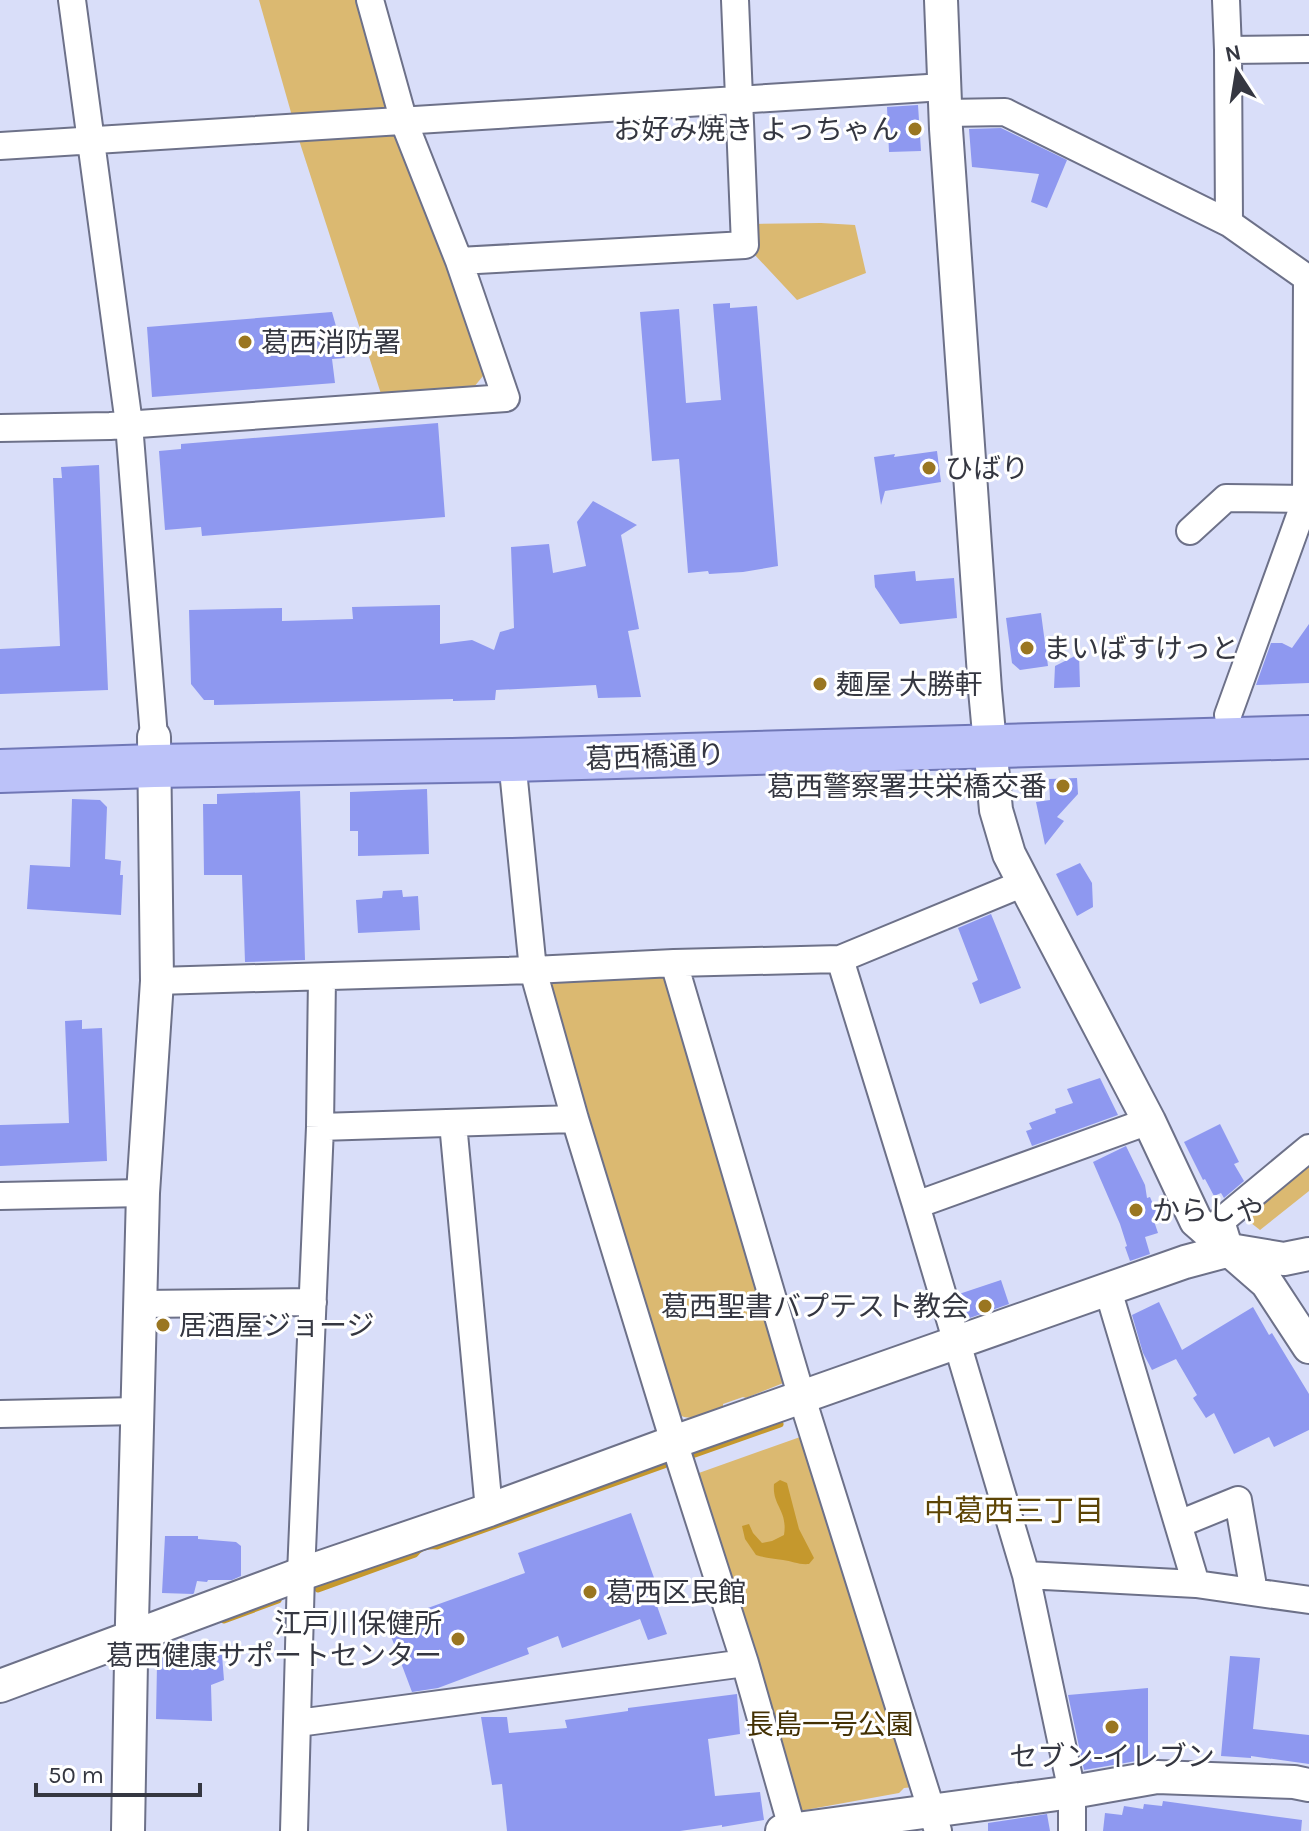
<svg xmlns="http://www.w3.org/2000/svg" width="1309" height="1831" font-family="Karla,'Noto Sans JP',sans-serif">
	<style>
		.green { fill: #dbb971 }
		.water { fill: #c5982d }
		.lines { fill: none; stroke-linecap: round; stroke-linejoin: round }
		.stream { stroke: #c5982d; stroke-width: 7 }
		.building { fill: #8e98f0 }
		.minor-casing { stroke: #6d7189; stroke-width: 30 }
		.tertiary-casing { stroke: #6d7189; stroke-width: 36 }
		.primary-casing { stroke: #7077b6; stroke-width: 46 }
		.minor { stroke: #fff; stroke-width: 26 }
		.tertiary { stroke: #fff; stroke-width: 32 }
		.primary { stroke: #bcc2f9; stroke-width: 42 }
		.poi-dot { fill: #9a7621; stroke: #fff; stroke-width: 3 }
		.labels { text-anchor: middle; stroke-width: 6; stroke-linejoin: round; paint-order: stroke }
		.poi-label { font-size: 28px; fill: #353741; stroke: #fff; text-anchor: start }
		.street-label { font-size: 28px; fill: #353741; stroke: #fff }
		.park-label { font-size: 28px; fill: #433003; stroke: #fff }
		.neighbourhood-label { font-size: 30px; fill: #5d4506; stroke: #fff }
	</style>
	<rect width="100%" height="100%" fill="#d9def9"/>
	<path class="green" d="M259,0H362L487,371L474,387L382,397L298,137Z
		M821,223L855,225L866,273L797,300L753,253V224Z
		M658,972L668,981L791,1380L746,1398L743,1397L723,1404V1408C707,1414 693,1423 677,1414L545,989L554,977Z
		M1309,1153V1191L1260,1230L1237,1212Z
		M803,1436L914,1787L904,1788L899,1793L794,1812L696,1474Z"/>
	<path class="water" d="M780,1480L787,1483L799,1529L814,1558L809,1564C799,1565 792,1561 783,1560C773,1558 765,1558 756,1555L745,1539L742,1526L749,1524L753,1533L762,1543L772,1541L784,1535C788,1510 772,1506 774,1484Z"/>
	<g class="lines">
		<path class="stream" d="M695,1454L780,1424
			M318,1589L415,1554C420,1546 428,1545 437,1546L664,1465
			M224,1620L278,1600"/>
	</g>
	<path class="building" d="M918,105L921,151L889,152L887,107Z
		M1001,128L1067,160L1047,208L1031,202L1039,174L972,167L969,129Z
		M730,303V308L757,306L778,566L743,572L709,574L708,571L688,573L679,459L652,461L640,312L679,309L686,403L721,400L713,304Z
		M332,312L345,358L332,359L335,383L152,397L147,327Z
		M438,423L445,517L202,536L201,527L165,530L159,451L181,449V444Z
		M937,451L941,482L885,491L881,505L874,457L895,454L894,457Z
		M99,465L108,690L0,694V649L60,646L53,478H62L61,467Z
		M593,501L637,525L621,535L639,629L628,631L641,697L598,698L596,685L496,690L495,700L453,701V699L214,705V700H204L191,684L189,610L282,608V621L353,619L352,607L440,605V644L472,640L494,650L500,632L514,628L511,547L549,544L553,573L586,566L577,522Z
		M915,571L916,581L954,578L957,618L900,624L875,587L874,575Z
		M1041,613L1048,666L1020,670L1012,663L1006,618Z
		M1309,624V683L1256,685L1271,643H1282L1292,648Z
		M1079,654L1080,687L1054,688L1055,666Z
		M1077,778L1078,794L1057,817L1064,821L1045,845L1036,802L1050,800L1049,779Z
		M427,789L429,854L358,856V831H350V792Z
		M300,791L305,960L245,962L242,875H204L203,804H217V794Z
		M72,799L100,800L107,807L105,859L121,861L120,875H123L121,915L27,909L30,865L70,867Z
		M1080,863L1092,883L1093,907L1077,916L1056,874Z
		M402,890L403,897L418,896L420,930L358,933L356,900L382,898L383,891Z
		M991,914L1021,988L980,1004L972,983L978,980L958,928Z
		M82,1020V1029L102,1028L107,1161L0,1166V1125L69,1123L65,1021Z
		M1100,1078L1118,1115L1032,1146L1026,1131L1032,1129L1029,1123L1056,1113L1055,1109L1073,1103L1067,1089Z
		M1220,1124L1239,1162L1234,1164L1244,1181L1224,1198L1221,1193L1214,1196L1205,1179L1203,1180L1184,1142Z
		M1126,1146L1145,1185L1147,1198L1150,1197L1158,1216L1153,1218L1158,1233L1145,1237L1150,1254L1130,1261L1125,1247L1127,1246L1120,1224L1093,1162Z
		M1001,1280L1009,1304L967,1319L959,1294Z
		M1159,1302L1182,1350L1253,1307L1269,1335L1272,1333L1309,1394V1430L1274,1447L1269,1437L1234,1454L1214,1413L1206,1418L1193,1398L1197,1395L1176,1359L1152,1370L1143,1353L1132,1315Z
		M631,1513L663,1603L657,1606L667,1634L648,1640L640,1619L562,1648L558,1636L527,1648L529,1654L438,1688L412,1692L386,1623L525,1573L518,1553Z
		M165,1536H198V1539L236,1542L241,1546V1576L232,1580H208L207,1582L197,1581L194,1593L193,1594L162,1593Z
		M210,1640V1655H222L224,1680L211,1685L212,1721L156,1719L157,1664L162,1656Z
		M1230,1656L1260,1658L1253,1729L1309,1735V1764L1251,1756V1758L1221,1756Z
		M1148,1688V1759L1084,1770L1068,1695Z
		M737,1694L740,1734L708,1739L715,1796L760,1792L764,1820L722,1827V1825L680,1831H507L502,1784L492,1785L481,1717H507L509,1733L567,1728L565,1720L628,1711V1708Z
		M1163,1801L1302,1820L1301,1831H1103L1105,1813L1122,1815L1124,1806L1143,1809L1144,1804L1162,1806Z
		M1047,1814L1050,1831H988V1823Z"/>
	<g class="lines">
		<defs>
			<path id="minor" d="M72,0L129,424L154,737
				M1226,0L1228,50L1229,223
				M1228,50L1309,49
				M946,113L1005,112L1229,223L1307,278H1309
				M0,146L944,87
				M459,261L745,245L735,0
				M0,428L110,426L506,398L459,261L404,122L370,0
				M1190,531L1226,498L1309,499
				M1228,715L1306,499L1307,278
				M512,760L533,970L575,1119L674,1442L745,1663L793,1831
				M840,959L916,1205L1026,1575L1072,1792V1831
				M674,963L802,1398L938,1831
				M157,981L533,970L674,963L840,959L1024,883
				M453,1123L489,1510
				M320,1127L575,1119
				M0,1196L143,1193
				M916,1205L1149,1121
				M1230,1250L1221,1221L1309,1148
				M1108,1290L1196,1584
				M140,1304L313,1302
				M0,1414L137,1411
				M1179,1524L1238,1500L1254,1592
				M1026,1575L1196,1584L1309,1600
				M298,1723L745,1663
				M294,1831L301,1574L320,1127L322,977"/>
			<path id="tertiary" d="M941,0L946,129L985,690L996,810L1009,854L1024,883L1149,1121L1196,1221L1267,1283L1309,1347
				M0,1686L301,1574L489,1510L674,1442L1185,1262L1230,1250L1284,1259L1309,1254
				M128,1831L131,1661L143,1193L157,981L154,737
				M782,1831L1072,1792L1157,1777L1294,1782L1309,1785"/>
			<path id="primary" d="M0,771L154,766L512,760L1309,737"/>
		</defs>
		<use href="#minor" class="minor-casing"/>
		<use href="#tertiary" class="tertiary-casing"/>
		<use href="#primary" class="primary-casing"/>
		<use href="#minor" class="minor"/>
		<use href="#tertiary" class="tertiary"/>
		<use href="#primary" class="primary"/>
	</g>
	<g class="poi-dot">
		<circle cx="915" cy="129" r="8"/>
		<circle cx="245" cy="342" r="8"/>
		<circle cx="929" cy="468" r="8"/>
		<circle cx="1027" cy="648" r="8"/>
		<circle cx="820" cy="684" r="8"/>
		<circle cx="1063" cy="786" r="8"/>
		<circle cx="1136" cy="1210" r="8"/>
		<circle cx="985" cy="1306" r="8"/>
		<circle cx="163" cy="1325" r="8"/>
		<circle cx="590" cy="1592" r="8"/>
		<circle cx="458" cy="1639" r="8"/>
		<circle cx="1112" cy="1727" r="8"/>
	</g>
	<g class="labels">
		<g class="poi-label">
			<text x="899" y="139" text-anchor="end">お好み焼き よっちゃん</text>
			<text x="261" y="352">葛西消防署</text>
			<text x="945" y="478">ひばり</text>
			<text x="1043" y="658">まいばすけっと</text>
			<text x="836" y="694">麺屋 大勝軒</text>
			<text x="1047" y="796" text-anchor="end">葛西警察署共栄橋交番</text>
			<text x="1152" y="1220">からしや</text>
			<text x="969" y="1316" text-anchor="end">葛西聖書バプテスト教会</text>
			<text x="179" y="1335">居酒屋ジョージ</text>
			<text x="606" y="1602">葛西区民館</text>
			<text x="442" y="1633" text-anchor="end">江戸川保健所<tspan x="442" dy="32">葛西健康サポートセンター</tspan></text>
			<text x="1112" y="1766" text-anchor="middle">セブン-イレブン</text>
		</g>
		<g class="street-label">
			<text transform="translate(655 756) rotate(-2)" y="10">葛西橋通り</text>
		</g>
		<g class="park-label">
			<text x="830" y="1734">長島一号公園</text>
		</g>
		<g class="neighbourhood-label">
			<text x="1014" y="1521">中葛西三丁目</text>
		</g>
	</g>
	<g transform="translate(1237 72) rotate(348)" stroke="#ffffff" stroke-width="6" paint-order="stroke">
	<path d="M0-6L14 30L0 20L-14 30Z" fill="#353741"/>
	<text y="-12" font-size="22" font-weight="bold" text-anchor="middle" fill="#353741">N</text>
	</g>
	<path d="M36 1783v12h164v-12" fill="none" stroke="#353741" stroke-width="4"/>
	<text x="48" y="1783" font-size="24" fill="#353741" stroke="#ffffff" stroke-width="6" paint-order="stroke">50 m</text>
</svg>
